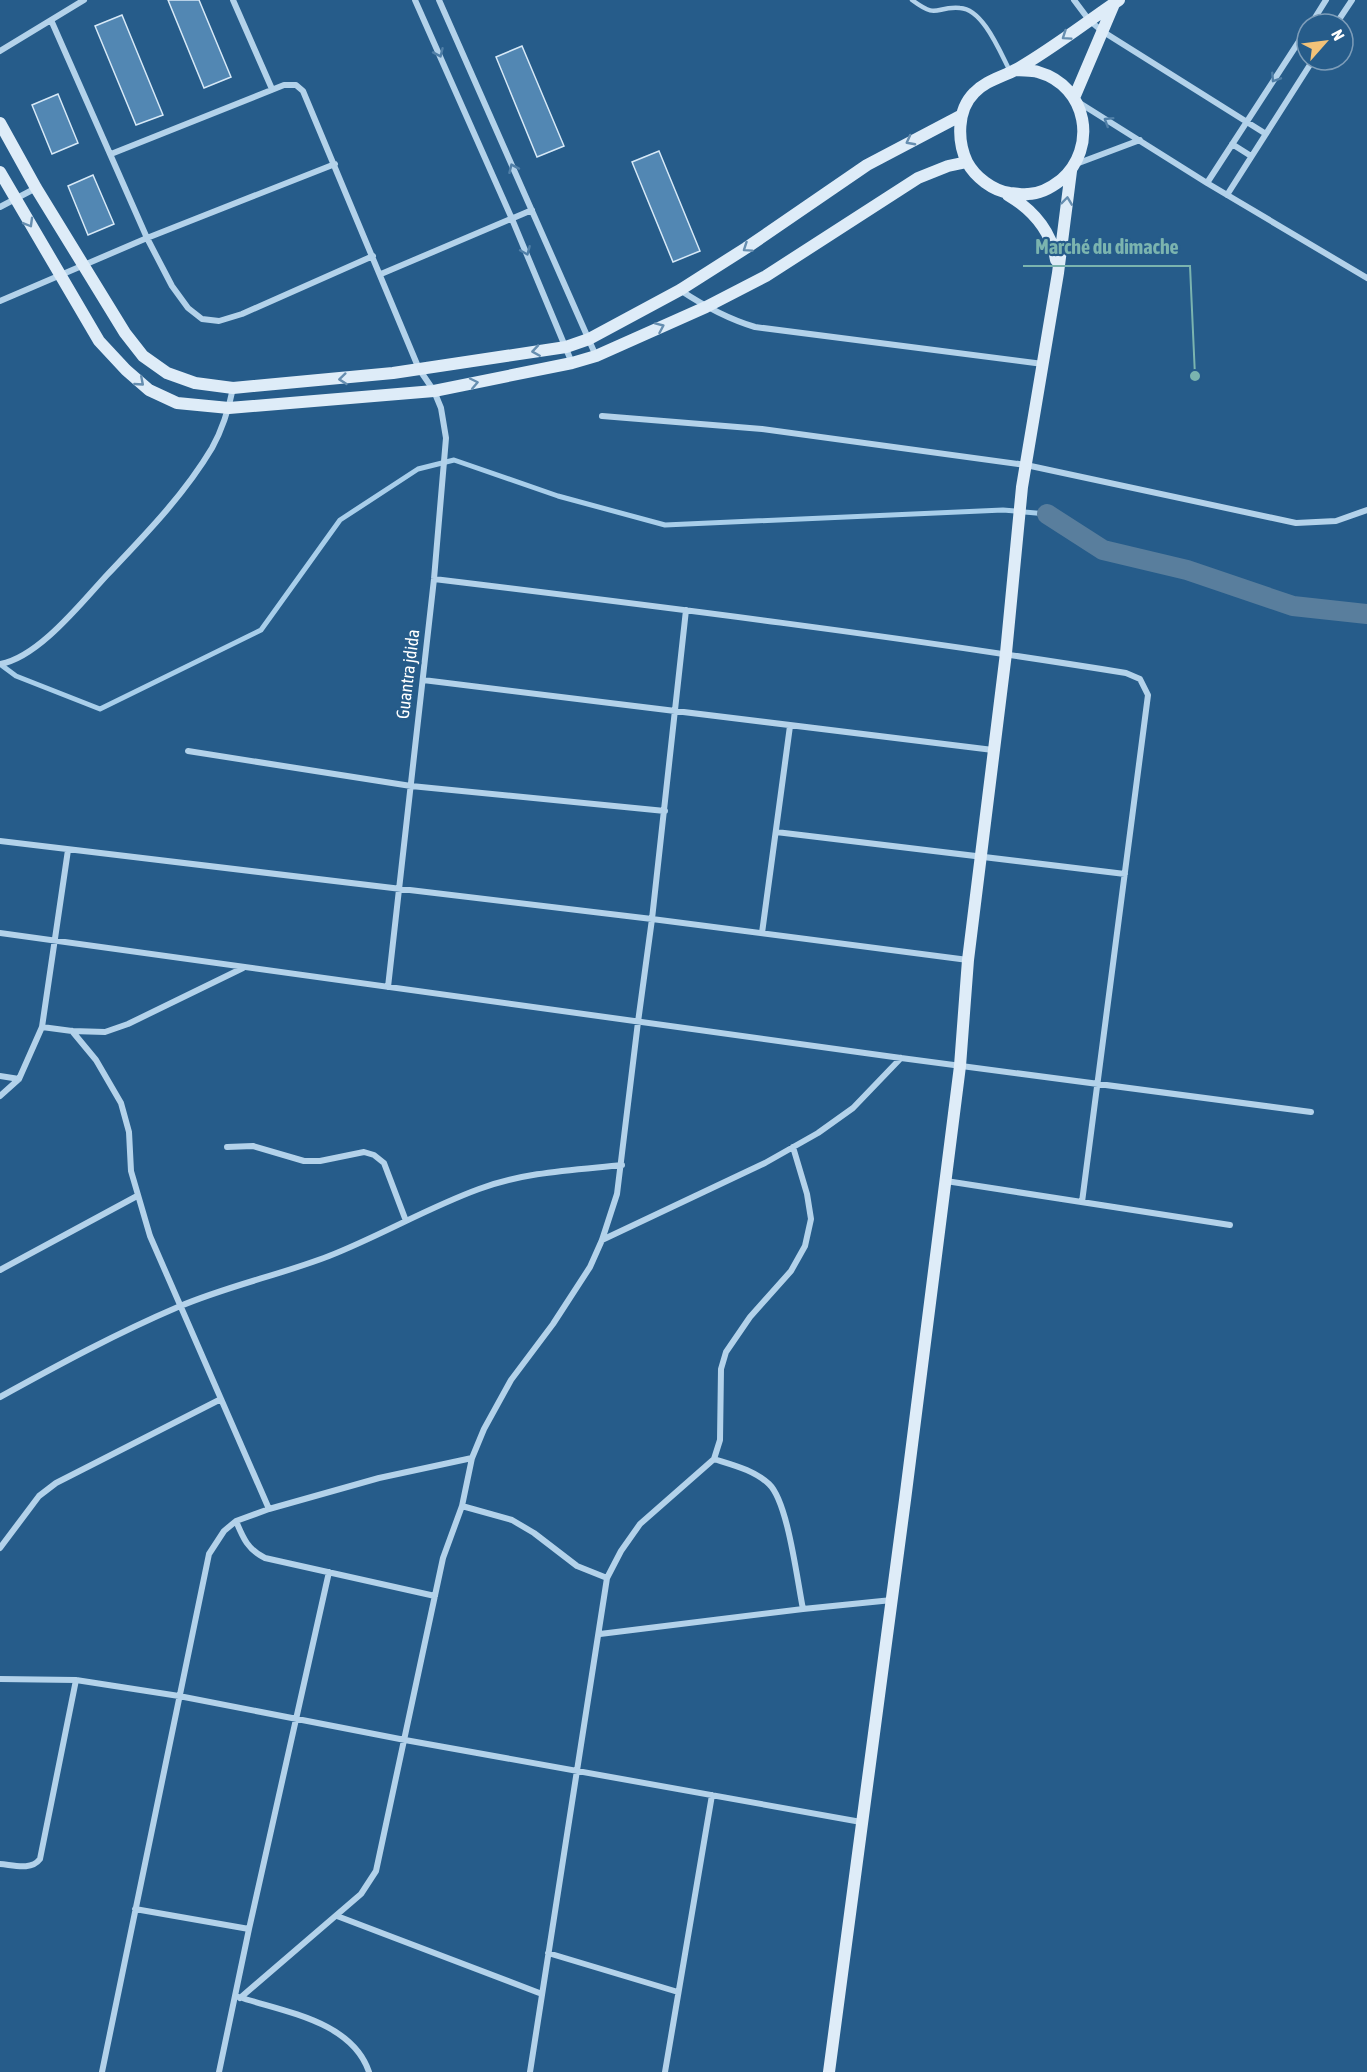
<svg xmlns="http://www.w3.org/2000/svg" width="1367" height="2072" font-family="'Asap Condensed',sans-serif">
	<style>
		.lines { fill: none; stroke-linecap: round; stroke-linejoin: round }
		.stream { stroke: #a8ceea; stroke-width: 5 }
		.canal { stroke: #597e9d; stroke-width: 20 }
		.building { fill: #5287b3; stroke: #d7e9f7; stroke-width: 1.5 }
		.lane { stroke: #b3d2ea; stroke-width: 4.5 }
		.street { stroke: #b3d2ea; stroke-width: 6 }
		.secondary { stroke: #deecf8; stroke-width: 12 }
		.oneway { stroke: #668eb0 }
		.oneway2 { stroke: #507fa7 }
		.labels { text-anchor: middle; stroke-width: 4.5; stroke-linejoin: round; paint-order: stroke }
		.street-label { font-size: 18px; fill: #fff; stroke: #265c8a }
		.leader { fill: none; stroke: #7bb4af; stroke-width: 2 }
		.callout-dot { fill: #7bb4af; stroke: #265c8a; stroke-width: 2 }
		.callout-label { font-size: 20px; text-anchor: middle; font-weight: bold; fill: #7bb4af; stroke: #265c8a; stroke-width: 4.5; stroke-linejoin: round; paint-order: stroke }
	</style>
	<rect width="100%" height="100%" fill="#265c8a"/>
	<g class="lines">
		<path class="stream" d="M0,664L16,676L100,709L261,630L340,520L418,469L454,460L558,496L665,525L1003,510L1047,514"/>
		<path class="canal" d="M1047,514L1103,550L1187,570L1293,606L1367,614"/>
	</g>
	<path class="building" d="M168,0H199L231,77L204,88Z
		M122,15L163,115L136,125L95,26Z
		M522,46L564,146L537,157L496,57Z
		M58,94L78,143L52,154L32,105Z
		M659,151L700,251L673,262L632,162Z
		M93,175L114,224L88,235L68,186Z"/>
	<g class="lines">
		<path class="lane" d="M912,0C939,20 934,6 960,8C983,9 1000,52 1010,71"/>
		<path class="street" d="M233,0L272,89
			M415,0L512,219L572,363
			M439,0L596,356
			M1074,0L1089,20L1102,31L1266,134
			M51,20L147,238L172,286L188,308L202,319L219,321L242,314L373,256
			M1311,24L1326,0
			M1336,24L1352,0
			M0,51L84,0
			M1078,102L1207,183L1367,278
			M1232,144L1251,156
			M111,154L284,85H296L303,91L419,369L434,391L441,408L446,438L434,579L388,987
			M1076,164L1140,140
			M1207,183L1307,29
			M1227,195L1313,60
			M0,207L36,188
			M381,274L532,210
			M680,290C704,306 728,319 755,327L1043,364
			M0,301L147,238L335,164
			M602,416L762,429L1026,465L1296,523L1336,521L1367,510
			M434,579C665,607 896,636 1126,673L1140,679L1148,695L1082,1202
			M0,664C38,658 82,602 107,575C145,535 184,495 212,448C222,430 229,408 233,388
			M423,680L993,750
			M188,751L411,786L665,811
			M776,832L1125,874
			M0,841L652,919L968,960
			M0,933L901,1058L1311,1112
			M762,933L790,726
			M42,1027L72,1031L105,1032L128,1024L243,968
			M72,1031L96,1060L121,1103L129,1132L131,1171L150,1236L269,1509
			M0,1076L19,1079
			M0,1096L19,1079L42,1027L68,850
			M227,1147L253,1146L304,1161H320L364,1152L374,1155L384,1163L406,1221
			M946,1181L1230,1225
			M602,1240L765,1163L818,1133L853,1108L901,1058
			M0,1270L137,1196
			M0,1397C58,1365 117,1333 178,1307C227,1286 280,1275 329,1256C380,1236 427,1208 479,1189C524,1172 574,1170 622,1165
			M714,1459C733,1465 754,1470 769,1484C788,1502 797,1580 803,1609
			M462,1506L512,1520L534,1533L577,1566L607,1578
			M236,1521C243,1538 248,1550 265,1558L435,1596
			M0,1548L39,1496L56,1483L221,1399
			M600,1634L803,1609L892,1600
			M0,1679L76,1680L179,1696L405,1740L861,1822
			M0,1864C13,1865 31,1871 40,1859L76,1680
			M135,1909L249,1929
			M337,1916L542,1994
			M548,1953L678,1992
			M239,1997C284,2012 352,2021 369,2072
			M240,1998L361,1894L376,1871L443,1558L462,1506L472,1458L484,1429L511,1380L553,1324L590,1267L602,1240L617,1194L638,1022L652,919L686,610
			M102,2072L209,1554L224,1531L236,1521L269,1509L379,1478L472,1458
			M219,2072L249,1929L329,1572
			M530,2072L607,1578L621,1551L640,1524L714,1459L720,1440L721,1369L726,1352L750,1317L791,1271L805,1246L811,1219L807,1194L793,1147
			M665,2072L712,1795"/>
		<path class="secondary" d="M1016,70C1023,71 1032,70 1038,72C1088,86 1098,148 1061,180C1052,187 1040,194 1028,194C1022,195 1016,193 1010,193C993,191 975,177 967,162C957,141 957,110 974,93C986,80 1003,77 1017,69C1052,49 1085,23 1119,0
			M1074,98L1114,4
			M0,123L36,188L125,333L143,356L167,373L195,383L233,388L393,373L566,347L589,339L680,290L746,248L867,165L962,115
			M0,172L99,341L126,370L149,390L177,403L229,408L434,391L572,363L596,356L706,307L766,276L918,178L948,166L967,162
			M1008,195C1033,210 1051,230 1056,260
			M829,2072L905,1500L960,1066L968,960L1006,653L1022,487L1058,273L1071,171"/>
	</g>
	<defs><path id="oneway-chevron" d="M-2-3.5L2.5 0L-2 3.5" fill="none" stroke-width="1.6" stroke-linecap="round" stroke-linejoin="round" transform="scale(1.5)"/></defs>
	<g class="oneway">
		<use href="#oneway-chevron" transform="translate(1066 36) rotate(146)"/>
		<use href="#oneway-chevron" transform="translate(910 141) rotate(152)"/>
		<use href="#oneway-chevron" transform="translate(1067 201) rotate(-83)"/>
		<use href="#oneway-chevron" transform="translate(29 223) rotate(60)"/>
		<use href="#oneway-chevron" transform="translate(747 248) rotate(146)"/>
		<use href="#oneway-chevron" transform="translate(660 327) rotate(-24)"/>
		<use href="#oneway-chevron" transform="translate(536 351) rotate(171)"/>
		<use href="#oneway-chevron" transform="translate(343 379) rotate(174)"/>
		<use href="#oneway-chevron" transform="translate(140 382) rotate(41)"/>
		<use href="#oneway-chevron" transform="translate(474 383) rotate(-12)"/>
	</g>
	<g class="oneway2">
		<use href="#oneway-chevron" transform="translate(439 53) rotate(66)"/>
		<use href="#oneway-chevron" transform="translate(1275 78) rotate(123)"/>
		<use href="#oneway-chevron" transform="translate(1108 121) rotate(-148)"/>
		<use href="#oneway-chevron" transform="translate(513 168) rotate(-114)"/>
		<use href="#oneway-chevron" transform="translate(526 251) rotate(67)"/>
	</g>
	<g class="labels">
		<g class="street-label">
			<text transform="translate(408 674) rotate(-83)" y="6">Guantra jdida</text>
		</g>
	</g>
	<path class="leader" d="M1195 376L1190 266H1023"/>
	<circle class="callout-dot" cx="1195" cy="376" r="6"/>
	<g class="callout-label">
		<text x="1107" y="254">Marché du dimache</text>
	</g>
	<g transform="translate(1325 42) rotate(62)"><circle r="28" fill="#265c8a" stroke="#7d9db9" stroke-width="1.5"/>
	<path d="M0-4.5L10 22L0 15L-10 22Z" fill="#f3c278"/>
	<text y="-9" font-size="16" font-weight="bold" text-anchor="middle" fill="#ffffff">N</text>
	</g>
</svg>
